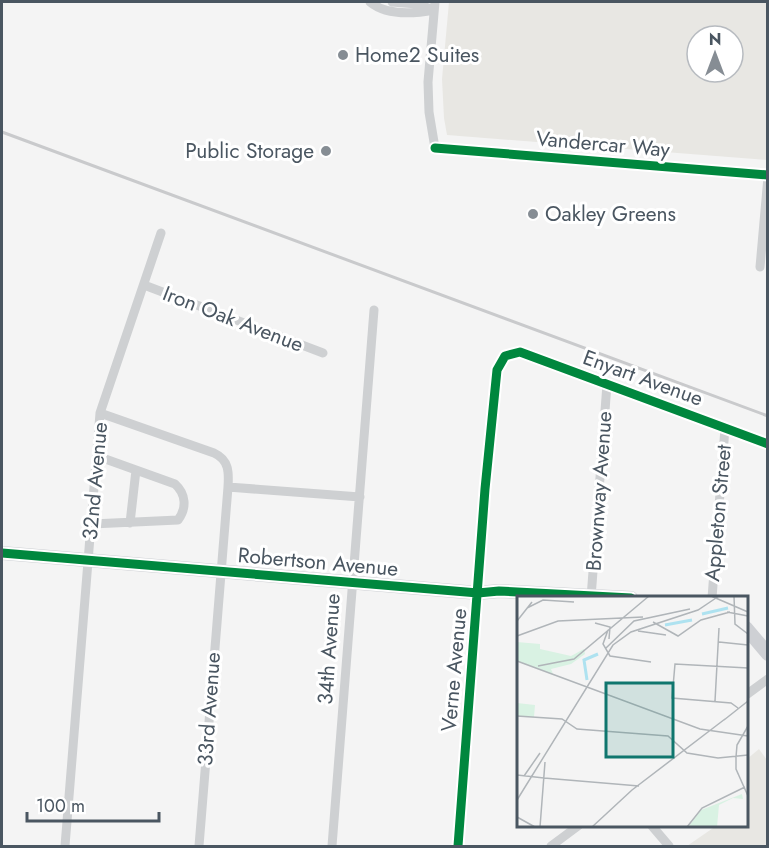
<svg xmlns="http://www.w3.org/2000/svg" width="769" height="848" font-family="Jost,sans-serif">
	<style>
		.commercial { fill: #e8e7e3; fill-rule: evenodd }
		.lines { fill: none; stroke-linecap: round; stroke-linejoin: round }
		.street { stroke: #ced0d2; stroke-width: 9 }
		.secondary { stroke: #ced0d4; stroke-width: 14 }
		.rail { stroke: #c9cacc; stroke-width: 3 }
		.cycleway-casing { stroke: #fff; stroke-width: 13 }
		.cycleway { stroke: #00873e; stroke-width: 9 }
		.poi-dot { fill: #868d94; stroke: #fff; stroke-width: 2 }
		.labels { text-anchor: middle; stroke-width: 6; stroke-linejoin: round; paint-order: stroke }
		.poi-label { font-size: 21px; fill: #4a5661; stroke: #fff; text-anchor: start }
		.street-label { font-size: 21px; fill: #4a5661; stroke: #fff }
		.inset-river { fill: none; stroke: #aee2f0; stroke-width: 3 }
		.inset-road { fill: none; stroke: #b0b5b9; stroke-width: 1.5 }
		.view { fill: #0f766e; fill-opacity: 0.15; stroke: #0f766e; stroke-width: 3 }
		.inset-edge { fill: none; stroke: #4a5661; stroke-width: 3 }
	</style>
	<rect width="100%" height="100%" fill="#f4f4f4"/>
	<path class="commercial" d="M449,2H767V160L447,135L444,118L442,79ZM697,36H733V72H697Z
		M759,749L767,760V846H687L716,826H746L747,759Z"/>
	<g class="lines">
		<path class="street" d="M370,2C387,16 413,14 434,10
			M392,2L417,4L434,10
			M435,2L428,82L429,112L435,148L768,175
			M760,267L768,177
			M144,285L323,353
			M100,413L214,453C229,460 229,472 228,487L199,846
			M97,456L136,470
			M228,487L360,497
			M92,524L178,520C187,508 186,494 175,484L136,470L130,523
			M591,598L607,384
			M712,598L725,428
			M746,695L768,679
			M652,826L669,846
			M65,846L100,413L161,233
			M332,846L374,310
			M458,846L485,489L497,370L505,356L520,352L768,444
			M551,846L578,826"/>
		<path class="secondary" d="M2,553L478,593L499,591L631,598
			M746,628L768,654"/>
		<path class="rail" d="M2,132L768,416"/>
		<defs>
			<path id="cycleway" d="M435,148L768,175
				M2,553L478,593L499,591L631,598
				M458,846L485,489L497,370L505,356L520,352L768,444"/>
		</defs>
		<use href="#cycleway" class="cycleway-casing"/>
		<use href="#cycleway" class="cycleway"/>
	</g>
	<g class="poi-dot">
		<circle cx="343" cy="55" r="6"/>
		<circle cx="326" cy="151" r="6"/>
		<circle cx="533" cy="214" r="6"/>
	</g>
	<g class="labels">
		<g class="poi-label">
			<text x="355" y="62">Home2 Suites</text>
			<text x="314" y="158" text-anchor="end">Public Storage</text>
			<text x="545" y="221">Oakley Greens</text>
		</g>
		<g class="street-label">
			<text transform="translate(603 144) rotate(5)" y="7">Vandercar Way</text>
			<text transform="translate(233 319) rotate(21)" y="7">Iron Oak Avenue</text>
			<text transform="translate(643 378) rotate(20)" y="7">Enyart Avenue</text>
			<text transform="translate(95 481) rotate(-85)" y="7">32nd Avenue</text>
			<text transform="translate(599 491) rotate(-86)" y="7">Brownway Avenue</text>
			<text transform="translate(718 513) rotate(-85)" y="7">Appleton Street</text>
			<text transform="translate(318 562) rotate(5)" y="7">Robertson Avenue</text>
			<text transform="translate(329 649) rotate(-86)" y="7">34th Avenue</text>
			<text transform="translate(454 670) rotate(-85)" y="7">Verne Avenue</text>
			<text transform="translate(209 709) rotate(-86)" y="7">33rd Avenue</text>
		</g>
	</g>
	<g transform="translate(517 596)">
		<rect width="231" height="231" fill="#f4f4f4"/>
		<path d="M0,46L23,48V53L54,60L67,53L68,58L54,68L34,73L36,78L0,65ZM0,107L18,109L17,121L0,120ZM225,198L226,203L216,202L202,209L200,231L172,230L184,214Z" fill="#d9f2e3"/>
		<path class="inset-river" d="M185,18L211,12M148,29L175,24M70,84L67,64L81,58"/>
		<path class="inset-road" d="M194,0L231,16M217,0L218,28L231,38M10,12L26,4L57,6M210,16L231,20M0,25L15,6M136,26L161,40L184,24L213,16M78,27L93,31L92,43M91,34L86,48L93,60L134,66M121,35L149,39M0,40L41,25L126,21M202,46L231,49M89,52L117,25L173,13M0,65L183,133L231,140M21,70L57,63L132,0M198,105L202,32M221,112L214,107L155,102L158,68L231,72M0,120L45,123L60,133L151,140L170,157L201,162L231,159M207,124L231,105M231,130L220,149L219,161V173L231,200M0,179L27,182M7,180L23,157M27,182L122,190M0,204L96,49L114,36L181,14L202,0M0,221L18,231M23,231L28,166M75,231L115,194L208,123M170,231L185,212L228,191"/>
		<path class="view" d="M89,87H156V161H89Z"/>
		<rect width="231" height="231" class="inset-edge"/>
	</g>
	<rect width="769" height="848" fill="none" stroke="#4a5661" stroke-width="6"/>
	<g transform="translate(715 54)"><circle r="28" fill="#ffffff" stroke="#b7bbc0" stroke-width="1.5"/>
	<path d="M0-4.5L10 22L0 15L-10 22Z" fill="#868d94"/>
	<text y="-9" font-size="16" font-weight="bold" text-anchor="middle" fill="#4a5661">N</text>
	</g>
	<path d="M27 812v9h132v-9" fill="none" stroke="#4a5661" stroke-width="3"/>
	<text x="36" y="812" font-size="18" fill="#4a5661" stroke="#ffffff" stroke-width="4.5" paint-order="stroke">100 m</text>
</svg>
